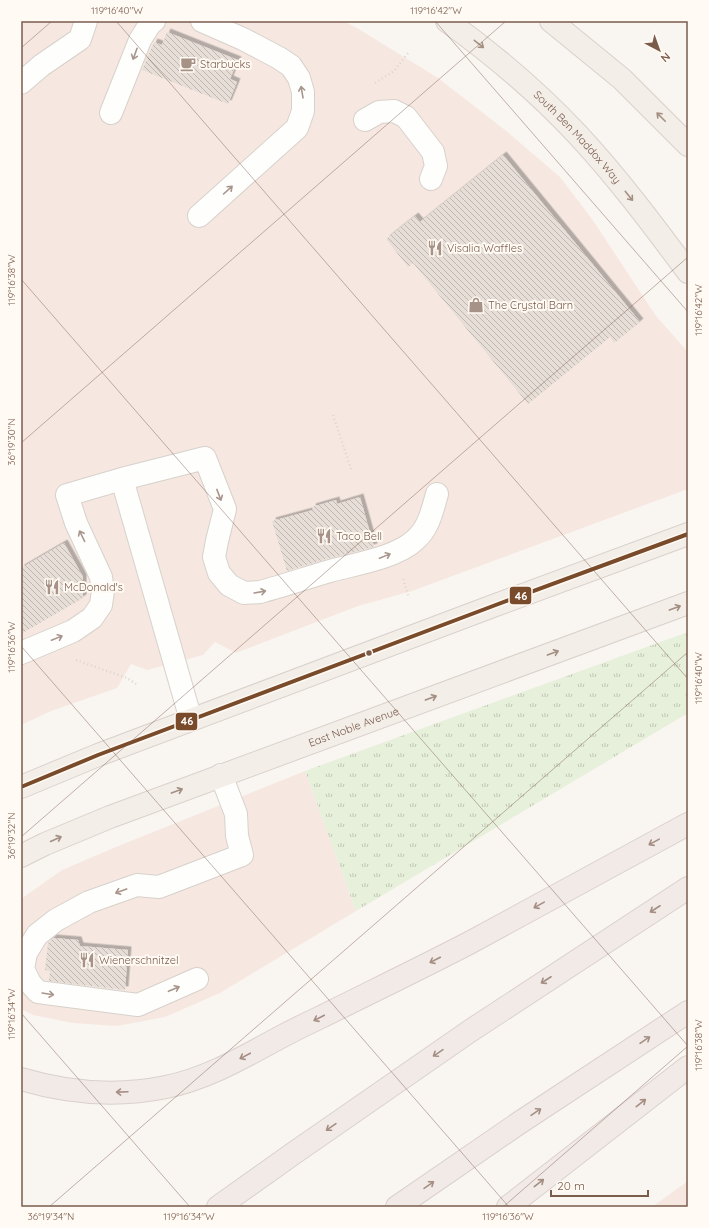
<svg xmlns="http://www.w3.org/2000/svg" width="709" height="1228" font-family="Quicksand,sans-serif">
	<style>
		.commercial { fill: #f6e8e1 }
		.grass { fill: url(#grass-tufts) }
		.building { fill: url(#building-back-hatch); filter: url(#shadow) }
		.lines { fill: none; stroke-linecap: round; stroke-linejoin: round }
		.minor-casing { stroke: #d7d1cb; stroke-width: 24 }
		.major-casing { stroke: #dad1cc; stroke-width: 24 }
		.highway-casing { stroke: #dad1cc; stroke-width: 24 }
		.path { stroke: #dcd5d0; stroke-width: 2.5; stroke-dasharray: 1 3; stroke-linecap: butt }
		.minor { stroke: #fefefd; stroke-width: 22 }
		.major { stroke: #f3eee8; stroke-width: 22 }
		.highway { stroke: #f2eae7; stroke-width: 22 }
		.bus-1-casing { stroke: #fffaf3; stroke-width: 7 }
		.bus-1 { stroke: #7a4b2a; stroke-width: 4 }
		.oneway { stroke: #a48f83 }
		.oneway2 { stroke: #a8958b }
		.oneway3 { stroke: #a48e83 }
		.ticks { fill: none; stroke: #7a5c4d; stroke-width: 1; stroke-opacity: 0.45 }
		.bus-dot { fill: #7a5c4d; stroke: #fffaf3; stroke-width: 1.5 }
		.labels { text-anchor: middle; stroke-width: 4; stroke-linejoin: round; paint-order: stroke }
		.poi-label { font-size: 11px; fill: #7a5c4d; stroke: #fffaf3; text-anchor: start }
		.street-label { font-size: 11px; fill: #7a5c4d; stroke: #fffaf3 }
		.line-badge { stroke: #fffaf3; stroke-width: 1.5 }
		.badge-label { font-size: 11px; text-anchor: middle; font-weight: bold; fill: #fff }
		.neatline { fill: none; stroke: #7a5c4d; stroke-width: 1.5 }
		.ticks-label { font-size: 10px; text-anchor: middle; fill: #7a5c4d }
	</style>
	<defs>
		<pattern id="grass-tufts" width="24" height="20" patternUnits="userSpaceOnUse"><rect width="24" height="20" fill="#e7f0db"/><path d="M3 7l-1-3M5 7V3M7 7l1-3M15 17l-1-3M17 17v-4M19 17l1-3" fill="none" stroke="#c0c6b4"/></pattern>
		<pattern id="building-back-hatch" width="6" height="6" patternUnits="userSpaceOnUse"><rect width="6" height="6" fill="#e6ded7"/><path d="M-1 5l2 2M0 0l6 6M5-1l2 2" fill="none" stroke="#bfb7b1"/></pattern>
		<filter id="shadow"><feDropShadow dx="3.5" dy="-3.5" stdDeviation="0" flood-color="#0004"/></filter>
	</defs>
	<rect width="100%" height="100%" fill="#f9f5f0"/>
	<path class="commercial" d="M21,21H343L357,28L438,78L505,130L560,177L592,219L656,316L688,352V489L412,591L358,606L236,653L215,642L203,655L147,670L131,664L117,688L51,711L21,725Z
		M305,771L356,911L220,993L165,1017L117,1026L73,1023L33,1015L21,1009V899L62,870L116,847Z
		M688,1181V1207H652Z"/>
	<path class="grass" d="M688,632V713L356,911L305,771Z"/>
	<path class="building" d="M167,32L238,60L230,79L237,82L228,104L142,70L154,42L162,45Z
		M503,155L640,322L614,343L610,337L528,404L413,263L408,267L386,239L415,216L420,222Z
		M360,497L374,547L326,559L287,571L272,521L313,510L312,507L336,500L337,504Z
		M64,543L83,577V598L21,634V568Z
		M53,938L78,940L80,946L128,950L125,990L49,981L50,971L45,970L48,943Z"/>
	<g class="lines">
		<defs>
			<path id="minor" d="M21,83L42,65L80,39L86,21
				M111,113L140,40L150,24L154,21
				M365,120L379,112L394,111L406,117L433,152L436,166L431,179
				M199,216L297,128L303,111V92L299,78L291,66L279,58L243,39L202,21
				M122,479L191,720
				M21,653L73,631L92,618L101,605L103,591L101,577L76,523L67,495L122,479L205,458L225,509L217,541L214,557L219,573L229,585L244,593L260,592C283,586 306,578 330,571C355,564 396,558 415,540C429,528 432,511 437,494
				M197,979L138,1005L38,992L30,983L23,969L26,953L37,935L56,920L89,902L137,885L159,887L242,855L237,836L236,814L221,775"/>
			<g id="major">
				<path id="s1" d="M447,21C494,55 538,92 578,135C618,178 653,225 688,272"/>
				<path d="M551,21L622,79L688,145"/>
				<path d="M21,787L98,755L493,606L688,534"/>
				<path id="s2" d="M21,856L45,844L110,817L688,603"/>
			</g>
			<path id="highway" d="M21,1079C68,1093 118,1097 166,1087C206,1079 242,1058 277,1039C292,1031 308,1023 323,1016C373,991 423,967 471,942C544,903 616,863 688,824
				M218,1207L294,1153L470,1031L688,888
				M397,1207L519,1123L688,1012
				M508,1207L688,1067"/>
		</defs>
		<use href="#minor" class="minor-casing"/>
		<use href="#major" class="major-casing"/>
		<use href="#highway" class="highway-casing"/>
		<path class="path" d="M375,83L394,71L408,53
			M333,415L351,469
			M403,579L409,598
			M76,660L127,678L136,684"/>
		<use href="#minor" class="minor"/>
		<use href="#major" class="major"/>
		<use href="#highway" class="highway"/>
		<defs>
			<path id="bus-1" d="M21,787L98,755L493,606L688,534"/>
		</defs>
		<use href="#bus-1" class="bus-1-casing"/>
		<use href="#bus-1" class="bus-1"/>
	</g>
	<defs><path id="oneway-shaft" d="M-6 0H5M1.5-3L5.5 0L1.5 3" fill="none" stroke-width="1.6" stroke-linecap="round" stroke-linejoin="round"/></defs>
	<g class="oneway">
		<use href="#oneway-shaft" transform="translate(479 44) rotate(38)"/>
		<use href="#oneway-shaft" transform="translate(661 117) rotate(-135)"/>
		<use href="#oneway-shaft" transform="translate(629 196) rotate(51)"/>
		<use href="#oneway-shaft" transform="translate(675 608) rotate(-20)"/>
		<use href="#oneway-shaft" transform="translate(553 653) rotate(-20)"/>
		<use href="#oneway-shaft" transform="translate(431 698) rotate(-20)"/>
		<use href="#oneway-shaft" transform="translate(177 791) rotate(-20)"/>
		<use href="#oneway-shaft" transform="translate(56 839) rotate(-24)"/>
	</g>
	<g class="oneway2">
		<use href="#oneway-shaft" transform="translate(135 54) rotate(110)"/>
		<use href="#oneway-shaft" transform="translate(302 92) rotate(-100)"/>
		<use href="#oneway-shaft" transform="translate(228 190) rotate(-42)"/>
		<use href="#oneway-shaft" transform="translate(219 495) rotate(69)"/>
		<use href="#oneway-shaft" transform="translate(82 536) rotate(-116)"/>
		<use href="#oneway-shaft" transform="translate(385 556) rotate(-22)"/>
		<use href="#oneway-shaft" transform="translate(260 592) rotate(-10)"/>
		<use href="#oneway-shaft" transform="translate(57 638) rotate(-22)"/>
		<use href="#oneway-shaft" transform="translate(121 891) rotate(160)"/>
		<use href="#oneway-shaft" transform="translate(174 989) rotate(-23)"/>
		<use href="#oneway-shaft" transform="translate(48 994) rotate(9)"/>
	</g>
	<g class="oneway3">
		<use href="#oneway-shaft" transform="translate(654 842) rotate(151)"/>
		<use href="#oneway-shaft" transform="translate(539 905) rotate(151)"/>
		<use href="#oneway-shaft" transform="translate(655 909) rotate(147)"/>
		<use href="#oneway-shaft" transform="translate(435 960) rotate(153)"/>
		<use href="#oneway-shaft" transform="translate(546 980) rotate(147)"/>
		<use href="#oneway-shaft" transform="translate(319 1018) rotate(153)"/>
		<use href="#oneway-shaft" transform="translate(645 1040) rotate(-34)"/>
		<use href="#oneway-shaft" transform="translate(438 1053) rotate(146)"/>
		<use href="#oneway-shaft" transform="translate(245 1056) rotate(152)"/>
		<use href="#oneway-shaft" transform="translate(122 1092) rotate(178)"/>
		<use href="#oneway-shaft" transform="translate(641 1103) rotate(-38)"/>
		<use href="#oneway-shaft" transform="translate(536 1112) rotate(-34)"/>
		<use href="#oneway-shaft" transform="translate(331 1127) rotate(145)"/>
		<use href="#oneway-shaft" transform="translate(539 1183) rotate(-38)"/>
		<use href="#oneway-shaft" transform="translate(429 1185) rotate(-35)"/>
	</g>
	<path class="ticks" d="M116,21L688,679M435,21L688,312M21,48L52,21M21,279L688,1046M21,443L506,21M21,646L509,1207M21,837L688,257M21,1013L190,1207M49,1207L688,652M503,1207L688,1046"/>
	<defs>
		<symbol id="cafe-bare" viewBox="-9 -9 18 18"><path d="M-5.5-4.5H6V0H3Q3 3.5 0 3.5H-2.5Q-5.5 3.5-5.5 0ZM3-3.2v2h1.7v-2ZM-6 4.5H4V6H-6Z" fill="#a69286" stroke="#fffaf3" stroke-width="2.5" paint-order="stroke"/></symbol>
		<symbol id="restaurant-bare" viewBox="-9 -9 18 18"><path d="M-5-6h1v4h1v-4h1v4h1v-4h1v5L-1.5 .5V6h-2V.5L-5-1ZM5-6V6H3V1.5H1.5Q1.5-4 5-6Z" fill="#a69286" stroke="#fffaf3" stroke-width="2.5" paint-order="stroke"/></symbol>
		<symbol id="shop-bare" viewBox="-9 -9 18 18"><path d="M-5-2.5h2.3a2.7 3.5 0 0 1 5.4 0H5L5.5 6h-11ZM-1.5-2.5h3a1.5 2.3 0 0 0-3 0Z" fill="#a69286" stroke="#fffaf3" stroke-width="2.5" paint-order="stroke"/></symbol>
	</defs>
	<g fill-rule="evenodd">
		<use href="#cafe-bare" x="177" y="53" width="22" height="22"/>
		<use href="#restaurant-bare" x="424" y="237" width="22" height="22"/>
		<use href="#shop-bare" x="465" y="294" width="22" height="22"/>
		<use href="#restaurant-bare" x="313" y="525" width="22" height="22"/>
		<use href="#restaurant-bare" x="41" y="576" width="22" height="22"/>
		<use href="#restaurant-bare" x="76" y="949" width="22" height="22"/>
	</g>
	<circle class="bus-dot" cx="369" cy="653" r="3.5"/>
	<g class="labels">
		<g class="poi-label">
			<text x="200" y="68">Starbucks</text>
			<text x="447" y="252">Visalia Waffles</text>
			<text x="488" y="309">The Crystal Barn</text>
			<text x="336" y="540">Taco Bell</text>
			<text x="64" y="591">McDonald's</text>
			<text x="99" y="964">Wienerschnitzel</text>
		</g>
		<g class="street-label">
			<text dy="4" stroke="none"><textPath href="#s1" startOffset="175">South Ben Maddox Way</textPath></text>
			<text dy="4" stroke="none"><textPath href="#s2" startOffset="357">East Noble Avenue</textPath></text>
		</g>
	</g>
	<g class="line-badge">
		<rect x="509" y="586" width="23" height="19" rx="4" fill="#7a4b2a"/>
		<rect x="175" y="712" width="23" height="19" rx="4" fill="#7a4b2a"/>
	</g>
	<g class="badge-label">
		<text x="521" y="600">46</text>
		<text x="187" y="725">46</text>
	</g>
	<rect width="709" height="1228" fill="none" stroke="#fffaf3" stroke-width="44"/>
	<g transform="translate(659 50) rotate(139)" stroke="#fffaf3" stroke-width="3" paint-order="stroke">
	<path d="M0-3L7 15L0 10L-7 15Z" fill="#7a5c4d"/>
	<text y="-6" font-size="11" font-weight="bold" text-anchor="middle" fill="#7a5c4d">N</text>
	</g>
	<path d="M551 1190v6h97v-6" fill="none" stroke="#7a5c4d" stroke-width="2"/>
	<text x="557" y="1190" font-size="12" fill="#7a5c4d" stroke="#fffaf3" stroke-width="3" paint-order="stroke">20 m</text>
	<rect x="22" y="22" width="665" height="1184" class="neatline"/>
	<g class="ticks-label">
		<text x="117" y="14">119°16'40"W</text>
		<text x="436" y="14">119°16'42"W</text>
		<text transform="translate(11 280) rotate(-90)" y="4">119°16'38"W</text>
		<text transform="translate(698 310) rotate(-90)" y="4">119°16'42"W</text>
		<text transform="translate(11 442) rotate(-90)" y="4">36°19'30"N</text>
		<text transform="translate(11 647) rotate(-90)" y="4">119°16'36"W</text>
		<text transform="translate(698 678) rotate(-90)" y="4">119°16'40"W</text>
		<text transform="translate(11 836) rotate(-90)" y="4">36°19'32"N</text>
		<text transform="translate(11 1014) rotate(-90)" y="4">119°16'34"W</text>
		<text transform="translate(698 1045) rotate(-90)" y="4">119°16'38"W</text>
		<text x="51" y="1220">36°19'34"N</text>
		<text x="189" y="1220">119°16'34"W</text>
		<text x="508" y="1220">119°16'36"W</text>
	</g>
</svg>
